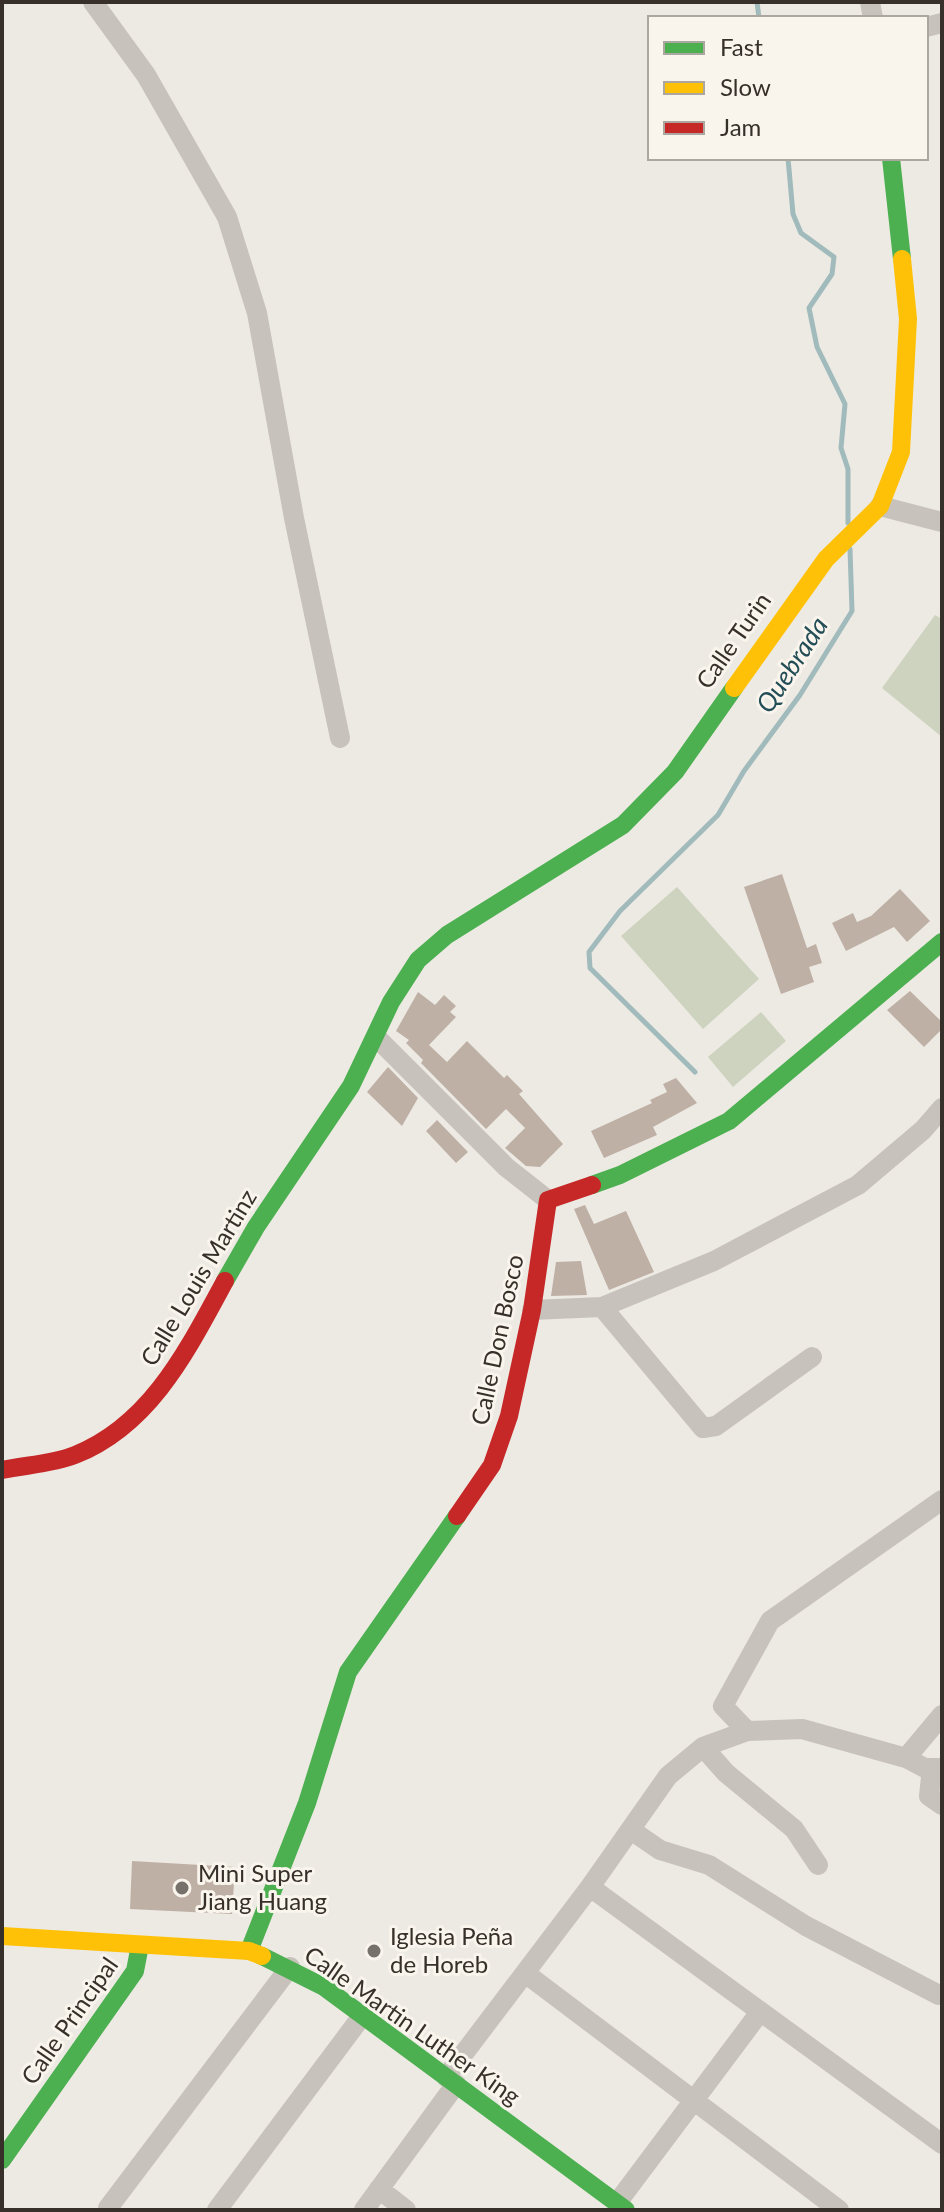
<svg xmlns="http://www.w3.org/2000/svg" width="944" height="2212" font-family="Lato,sans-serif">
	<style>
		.green { fill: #cdd3be }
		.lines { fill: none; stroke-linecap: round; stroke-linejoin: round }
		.stream { stroke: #a1babc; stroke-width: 5 }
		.building { fill: #bfb0a6 }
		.street { stroke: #c7c2bc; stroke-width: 20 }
		.fast { stroke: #4caf50; stroke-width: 18 }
		.slow { stroke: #ffc107; stroke-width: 18 }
		.jam { stroke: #c62828; stroke-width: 18 }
		.poi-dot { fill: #77716b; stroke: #f9f4ec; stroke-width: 3 }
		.labels { text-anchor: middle; stroke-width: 6; stroke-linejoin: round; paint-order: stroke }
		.street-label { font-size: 24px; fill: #37302a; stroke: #f9f4ec }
		.poi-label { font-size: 24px; fill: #37302a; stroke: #f9f4ec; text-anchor: start }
		.water-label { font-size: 26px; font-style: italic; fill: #224d56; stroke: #f9f4ec }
	</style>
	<rect width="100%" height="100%" fill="#edeae3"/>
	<path class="green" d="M935,615L942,619V737L882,688Z
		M677,887L759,979L703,1029L621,936Z
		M761,1012L786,1041L733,1087L708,1057Z"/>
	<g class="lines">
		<path class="stream" d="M757,2L759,18
			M788,158L793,214L801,233L834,257L832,274L809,308L817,347L845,404L841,448L848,469V523
			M695,1072L590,968L589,952L620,911L718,815L744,771L800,695L852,611L850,549"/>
	</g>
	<path class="building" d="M782,874L807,948L816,944L822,963L809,967L814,982L781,994L744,887Z
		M900,889L930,921L907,942L894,927L846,951L832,923L853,913L857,922L871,916Z
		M910,991L942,1022V1029L924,1047L887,1010Z
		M418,992L435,1005L444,995L456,1006L450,1012L456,1017L429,1045L447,1062L467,1041L504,1078L507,1075L523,1091L519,1094L563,1144L540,1167L526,1166L505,1148L525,1128L506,1109L486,1129L421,1063L423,1060L406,1043L409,1040L396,1031Z
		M388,1067L418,1098L402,1126L367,1092Z
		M676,1078L697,1103L653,1127L657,1135L604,1158L591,1131L652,1103L650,1100L667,1092L663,1084Z
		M437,1120L468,1152L456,1163L426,1131Z
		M585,1205L594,1224L626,1211L654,1272L609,1290L574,1209Z
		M581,1261L587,1295L551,1296L556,1262Z
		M132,1861L235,1867L232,1914L130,1909Z"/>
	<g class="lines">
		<path class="street" d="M93,2L146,75L227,217L257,313L294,518L340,738
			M870,2L873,18
			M926,27L942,23
			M880,506L942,522
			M376,1037L506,1167L548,1200
			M602,1307L703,1428L716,1426L812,1357
			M532,1310L602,1307L714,1261L858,1185L923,1130L942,1108
			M747,1731L723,1706L770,1621L942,1500
			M703,1747L726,1773L794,1829L818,1865
			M906,1758L942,1715
			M932,1768L929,1796L942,1805
			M631,1830L660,1850L709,1865L806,1926L939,1995
			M590,1887L942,2144
			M525,1973L839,2210
			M446,2077L590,1887L668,1776L703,1747L747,1731L802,1729L906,1758L925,1768H942
			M379,2189L406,2210
			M617,2203L760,2012
			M108,2208L290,1967
			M217,2210L362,2016
			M364,2210L456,2084"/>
		<path class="fast" d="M891,158L902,259
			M592,1185L620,1175L729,1121L942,942
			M225,1281L256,1227L351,1086L391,1002L418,960L447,935L623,825L675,772L734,688
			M249,1951L307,1803L348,1672L457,1516
			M262,1956L324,1987L626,2210
			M2,2160L135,1971L140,1945"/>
		<path class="slow" d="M734,688L826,559L880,506L901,452L908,319L902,259
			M2,1936L249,1951L262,1956"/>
		<path class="jam" d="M2,1470C25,1465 53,1464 75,1455C151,1425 188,1349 225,1281
			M457,1516L492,1465L509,1416L532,1310L548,1200L592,1185"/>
	</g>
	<g class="poi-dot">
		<circle cx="182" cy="1888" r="8"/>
		<circle cx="374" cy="1951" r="8"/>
	</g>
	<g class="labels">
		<g class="street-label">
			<text transform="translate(734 641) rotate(-55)" y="8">Calle Turin</text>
			<text transform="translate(199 1278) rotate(-59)" y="8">Calle Louis Martinz</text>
			<text transform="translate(498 1340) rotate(-78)" y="8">Calle Don Bosco</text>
			<text transform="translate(70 2021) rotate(-55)" y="8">Calle Principal</text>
			<text transform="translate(412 2026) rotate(35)" y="8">Calle Martin Luther King</text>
		</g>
		<g class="poi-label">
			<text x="198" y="1882">Mini Super<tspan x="198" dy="28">Jiang Huang</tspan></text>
			<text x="390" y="1945">Iglesia Peña<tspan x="390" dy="28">de Horeb</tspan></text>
		</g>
		<g class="water-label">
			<text transform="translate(792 665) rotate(-57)" y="9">Quebrada</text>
		</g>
	</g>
	<rect width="944" height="2212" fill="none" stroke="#37302a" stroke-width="8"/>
	<rect x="648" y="16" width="280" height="144" fill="#f9f4ec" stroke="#aba69e" stroke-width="2"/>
	<rect x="664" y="42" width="40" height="12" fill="#4caf50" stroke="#aba69e" stroke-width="2"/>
	<text x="720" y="56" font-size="24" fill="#37302a">Fast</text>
	<rect x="664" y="82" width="40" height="12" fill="#ffc107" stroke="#aba69e" stroke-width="2"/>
	<text x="720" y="96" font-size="24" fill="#37302a">Slow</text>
	<rect x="664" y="122" width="40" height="12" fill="#c62828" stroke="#aba69e" stroke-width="2"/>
	<text x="720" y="136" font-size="24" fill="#37302a">Jam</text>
</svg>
